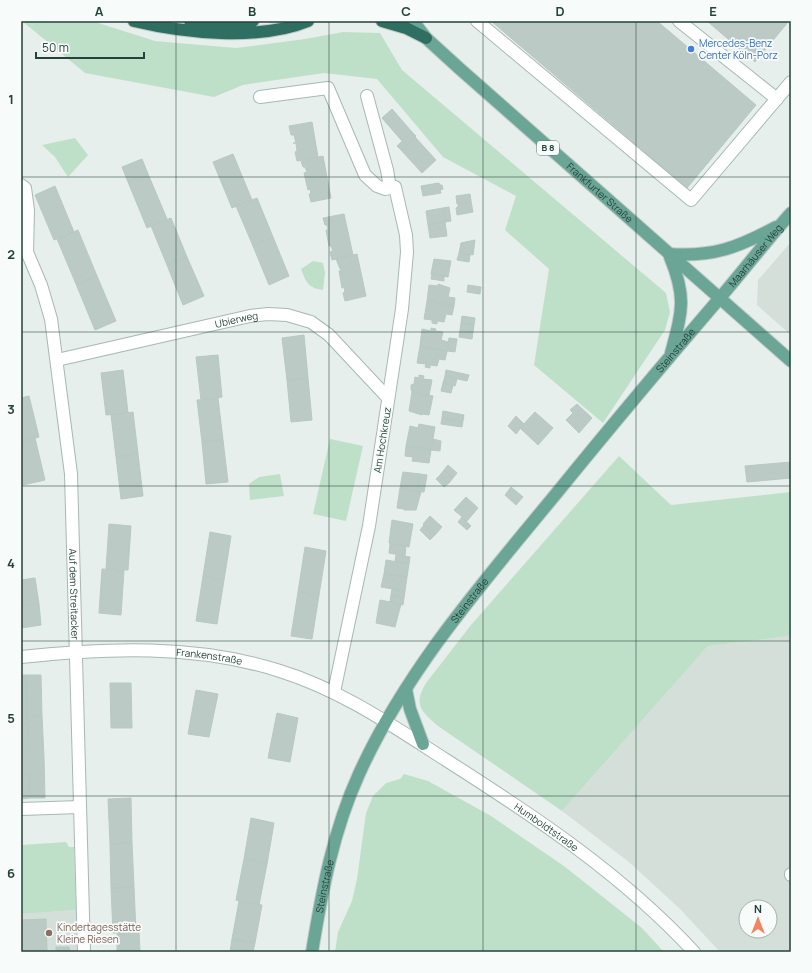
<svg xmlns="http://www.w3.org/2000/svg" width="812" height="973" font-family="Manrope,sans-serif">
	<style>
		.built { fill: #d4dfda; fill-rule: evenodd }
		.green { fill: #bfe0c8 }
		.building { fill: #bbcac4; stroke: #b8c9c2 }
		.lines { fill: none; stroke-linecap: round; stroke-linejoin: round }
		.minor-casing { stroke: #a8b8b2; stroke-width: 14 }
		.major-casing { stroke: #c2cac8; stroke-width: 14 }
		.highway-casing { stroke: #c2cac8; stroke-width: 14 }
		.minor { stroke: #fff; stroke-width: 12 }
		.major { stroke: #6aa596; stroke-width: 12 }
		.highway { stroke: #2f6f62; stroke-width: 12 }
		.grid { fill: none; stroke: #24423a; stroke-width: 1; stroke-opacity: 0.55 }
		.shop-dot { fill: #3f7fe0; stroke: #f7fbf9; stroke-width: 1.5 }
		.education-dot { fill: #8d6e63; stroke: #f7fbf9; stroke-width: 1.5 }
		.labels { text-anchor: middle; stroke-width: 3.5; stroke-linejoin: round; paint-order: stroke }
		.shield { fill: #f7fbf9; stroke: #637a73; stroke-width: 1 }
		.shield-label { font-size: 9px; font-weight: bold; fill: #24423a }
		.shop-label { font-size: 10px; fill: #366cbe; stroke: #f7fbf9; text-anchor: start }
		.street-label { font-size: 10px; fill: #24423a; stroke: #f7fbf9 }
		.education-label { font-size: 10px; fill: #785e54; stroke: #f7fbf9; text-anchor: start }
		.neatline { fill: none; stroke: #24423a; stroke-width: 1.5 }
		.grid-label { font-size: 13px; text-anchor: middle; font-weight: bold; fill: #24423a }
	</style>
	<rect width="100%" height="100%" fill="#e6efeb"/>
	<path class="built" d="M791,242V335L757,305L758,280Z
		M791,636V952H720L680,909L629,862L562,811L708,646ZM746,907H770V931H746Z
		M76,910L77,952H21V914Z"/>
	<path class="green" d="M22,21H92L155,41L236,48L305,39L343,32L380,33L402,70L666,293L670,312L665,330L603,423L534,365L549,269L505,230L516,196L443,157L377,79L324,73L243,85L214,97L85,73Z
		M75,138L88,155L68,177L55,157L42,145Z
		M313,261L323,263L325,273L323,290C308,288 306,282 301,269Z
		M330,439L363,446L346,521L313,514Z
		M619,456L671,505L791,492V636L708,646L562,811L438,726C421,711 413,705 426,683L471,625Z
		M280,474L284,496L250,500L249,484L259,477Z
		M404,774L428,781L491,816L564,866L642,928L664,952H335L338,932L352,901L357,879L366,813L373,796L386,783L400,779Z
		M66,842L69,847H74L76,910L21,914V845Z"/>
	<path class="building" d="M491,21H657L756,105L687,188Z
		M707,21H789L755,62Z
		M392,109L412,132L402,141L382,118Z
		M312,122L318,157L297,161L295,152L297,151L296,143H293H296L294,135H291L289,126Z
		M412,132L416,136L401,150L397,146Z
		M415,137L436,160L422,173L401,150Z
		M233,154L252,200L232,208L213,162Z
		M323,156L331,198L311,202L309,194H311L310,189L308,190L304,173L307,172L305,167H303L301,161Z
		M142,159L148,174L128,182L122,167Z
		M148,174L167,219L147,228L128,182Z
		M439,183L440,185H442L443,189L440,190L441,193L423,196L421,186Z
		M55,186L74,232L54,240L35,195Z
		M470,194L471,201L457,204L456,196Z
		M257,198L273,237L253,246L236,206Z
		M471,201L473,212L457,215L456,208L458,207V204Z
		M449,207L451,221L445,222L443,208Z
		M443,208L445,222L428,225L426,211Z
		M344,214L353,255L332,260L330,252L333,251L331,246H329L326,230H328L327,225H325L323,218Z
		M171,218L187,257L167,265L151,226Z
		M445,222L447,236L430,238L428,225Z
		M78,230L97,276L76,284L57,239Z
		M273,237L289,276L269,285L253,246Z
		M475,240L473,255L459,253L461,243Z
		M459,253L470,255L469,262L457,260Z
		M357,254L366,296L345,301L343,293L345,292L344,287L342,288L339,271H341L336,259Z
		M187,257L204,296L183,305L167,265Z
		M434,259L451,261L448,277L431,274Z
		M432,274L444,276V281L431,279Z
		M97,276L116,321L95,330L76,284Z
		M438,284L450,288L448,297L455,298L454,306L427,301L429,285L438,286Z
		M468,285L481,287L480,294L467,292Z
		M427,301L454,306L452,315L446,314L444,322L437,321V324L432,323V320L424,319Z
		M462,316L475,318L474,325L461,323Z
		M461,323L474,325L473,332L460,330Z
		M431,328L436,329L435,331L443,332L441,340L448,342L447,351L420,346L422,329L431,331Z
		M460,330L473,332L472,339L459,337Z
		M304,335L308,378L287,380L282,338Z
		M449,338L457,339L455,352L447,351Z
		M420,346L447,351L445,360L439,359L437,366L430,365V368L425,367L426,364L417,363Z
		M218,355L222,397L201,400L196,357Z
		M123,370L128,413L106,415L101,373Z
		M446,370L469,375L467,381L445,376Z
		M419,375L424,376L423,379L432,380L429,395L412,392L411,389V385L414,384L415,377L419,378Z
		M445,376L457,379L455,386L443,383Z
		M308,378L312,420L291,422L287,380Z
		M443,383L453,385L451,393L441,391Z
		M412,392L433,396L429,415L422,414V415L409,411Z
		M29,396L39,437L21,442V398Z
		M218,398L223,440L202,442L197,400Z
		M577,404L592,418L579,433L566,420L573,413L570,410Z
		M443,411L464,415L463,421L442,418Z
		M133,412L138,454L116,457L111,415Z
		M535,412L553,428L538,445L520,428Z
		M516,416L524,424L516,434L508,426Z
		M442,418L463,421L462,427L441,424Z
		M419,424L435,427L431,450L406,446L410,426L418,428Z
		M35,438L45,480L23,485L21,477V442Z
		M433,439L441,441L440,451L431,450Z
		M223,440L228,482L206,484L202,442Z
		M406,446L431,450L429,463L412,461L413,457L405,456Z
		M138,454L143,496L121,499L116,457Z
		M791,462V478L747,482L745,466Z
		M448,465L457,473L453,478L444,470Z
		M444,470L453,478L449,483L440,475Z
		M403,472L420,474L417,491L400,488Z
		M420,474L427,475L424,492L417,491Z
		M440,475L449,483L444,487L436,479Z
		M511,487L523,497L516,505L505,495Z
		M400,488L421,492L416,510H404V509L397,508Z
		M466,497L478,508L467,521L454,510Z
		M430,516L442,527L435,535L423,524Z
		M462,517L471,526L467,530L458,522Z
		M392,520L413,524L409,547L389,543Z
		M109,524L131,526L128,570L106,569Z
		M424,525L435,535L430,540L420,530Z
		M210,532L231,536L224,580L203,576Z
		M390,544L406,546L405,556L389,553Z
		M305,547L326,551L319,595L298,592Z
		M396,555L410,557L409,564L395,561Z
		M386,560L409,564L407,577L384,574Z
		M102,569L124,570L121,615L99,613Z
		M384,574L407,577L405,591L381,587Z
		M203,576L224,580L217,624L196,621Z
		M35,578L39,604L21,606V580Z
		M392,589L405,591L404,598L391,595Z
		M298,592L319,595L312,639L291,636Z
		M391,595L404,598L403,605L390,602Z
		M380,600L401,604L395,627L376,623Z
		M39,604L41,625L21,628V606Z
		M21,675H26L27,700H21Z
		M26,675H41L42,716H27Z
		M110,683H131L132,728H111Z
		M196,690L218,694L209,737L188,734Z
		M21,700H27L28,725H21Z
		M277,713L298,718L290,762L268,758Z
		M27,716H42L44,757H29Z
		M21,725H28V749H21Z
		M21,749H28L29,774H21Z
		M29,757H44L45,798H30Z
		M21,774H29L30,798L21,799Z
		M131,798L132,843L110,844L108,799Z
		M251,818L274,823L267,864L244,859Z
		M132,843L134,887L111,888L110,844Z
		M244,859L267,864L259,905L236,900Z
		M134,887L136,932L113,933L111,888Z
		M239,901L262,905L255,943L232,939Z
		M46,919L47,952H21V920Z
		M117,932H139L140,952H117Z
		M232,939L255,943L253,952H230Z
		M56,947H69L70,952H56Z"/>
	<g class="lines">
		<defs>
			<g id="minor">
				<path d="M477,21L691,200L791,82"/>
				<path d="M679,21L777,99"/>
				<path d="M367,96L387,170L390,188"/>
				<path d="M260,97L328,88L365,175L377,186L385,189L395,187L406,235L407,252L402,309L369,526L334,692"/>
				<path d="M21,185L25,188L28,210L27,252"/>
				<path id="s1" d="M21,245L27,252L41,285L51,319L71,474L84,952"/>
				<path id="s2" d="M57,360L250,316L268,314L287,315L311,322L329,335L388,398"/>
				<path id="s3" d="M21,657C107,648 196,644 280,671C341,690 393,726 446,760C534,816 622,874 694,952"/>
				<path d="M21,809L80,807"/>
				<path d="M791,874V875"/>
			</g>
			<g id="major">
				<path id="s4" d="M413,21L426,38L460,69L791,361"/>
				<path d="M669,254C713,257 737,248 776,227"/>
				<path d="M670,257C687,298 682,312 671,353"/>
				<path d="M406,689L410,709L423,744"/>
				<path id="s5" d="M312,952C322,891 333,831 359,774C407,668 487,578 560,489C612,425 665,362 719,299C743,271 766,241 791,213"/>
			</g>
			<path id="highway" d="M134,21C184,33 259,41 308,21
				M190,21L220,22L253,21
				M382,21L406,28L426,38"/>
		</defs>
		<use href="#minor" class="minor-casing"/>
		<use href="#major" class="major-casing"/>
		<use href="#highway" class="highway-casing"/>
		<use href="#minor" class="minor"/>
		<use href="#major" class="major"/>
		<use href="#highway" class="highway"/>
	</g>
	<path class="grid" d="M176,21V952M329,21V952M483,21V952M636,21V952M21,177H791M21,332H791M21,486H791M21,641H791M21,796H791"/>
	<circle class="shop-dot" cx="691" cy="49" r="4"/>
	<circle class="education-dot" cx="49" cy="933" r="4"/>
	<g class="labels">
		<rect class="shield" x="537" y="141" width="22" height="14" rx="3"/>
		<g class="shield-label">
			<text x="548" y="151">B 8</text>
		</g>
		<g class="shop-label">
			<text x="699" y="47">Mercedes-Benz<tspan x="699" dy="12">Center Köln-Porz</tspan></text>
		</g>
		<g class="street-label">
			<text dy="4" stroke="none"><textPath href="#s4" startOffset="254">Frankfurter Straße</textPath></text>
			<text dy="4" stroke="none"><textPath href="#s5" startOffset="839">Maarhäuser Weg</textPath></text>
			<text dy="4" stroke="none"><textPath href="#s2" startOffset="184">Ubierweg</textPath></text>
			<text dy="4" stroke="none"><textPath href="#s5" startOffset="715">Steinstraße</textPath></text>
			<text transform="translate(382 440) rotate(-81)" y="4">Am Hochkreuz</text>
			<text dy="4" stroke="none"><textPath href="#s1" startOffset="357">Auf dem Streitacker</textPath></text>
			<text dy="4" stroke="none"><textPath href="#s5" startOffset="391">Steinstraße</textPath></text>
			<text dy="4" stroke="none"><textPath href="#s3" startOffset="189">Frankenstraße</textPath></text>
			<text dy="4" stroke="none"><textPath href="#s3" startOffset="571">Humboldtstraße</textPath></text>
			<text dy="4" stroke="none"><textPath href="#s5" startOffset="67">Steinstraße</textPath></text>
		</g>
		<g class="education-label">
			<text x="57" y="931">Kindertagesstätte<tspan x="57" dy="12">Kleine Riesen</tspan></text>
		</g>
	</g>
	<rect width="812" height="973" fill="none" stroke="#f7fbf9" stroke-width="44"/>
	<g transform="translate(758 919)"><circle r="19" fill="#f7fbf9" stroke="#a3b1ad"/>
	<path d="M0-3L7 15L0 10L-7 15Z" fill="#f4845f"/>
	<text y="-6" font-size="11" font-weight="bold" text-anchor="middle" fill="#24423a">N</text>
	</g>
	<path d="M36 52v6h108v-6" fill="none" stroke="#24423a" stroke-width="2"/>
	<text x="42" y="52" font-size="12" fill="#24423a" stroke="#f7fbf9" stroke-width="3" paint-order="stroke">50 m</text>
	<rect x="22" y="22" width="768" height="929" class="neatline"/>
	<g class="grid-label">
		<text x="99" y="16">A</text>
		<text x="252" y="16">B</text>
		<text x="406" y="16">C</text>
		<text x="560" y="16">D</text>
		<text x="713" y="16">E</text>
		<text x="11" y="104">1</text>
		<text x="11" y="259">2</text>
		<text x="11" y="414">3</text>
		<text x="11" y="568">4</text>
		<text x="11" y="723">5</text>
		<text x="11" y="878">6</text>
	</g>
</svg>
